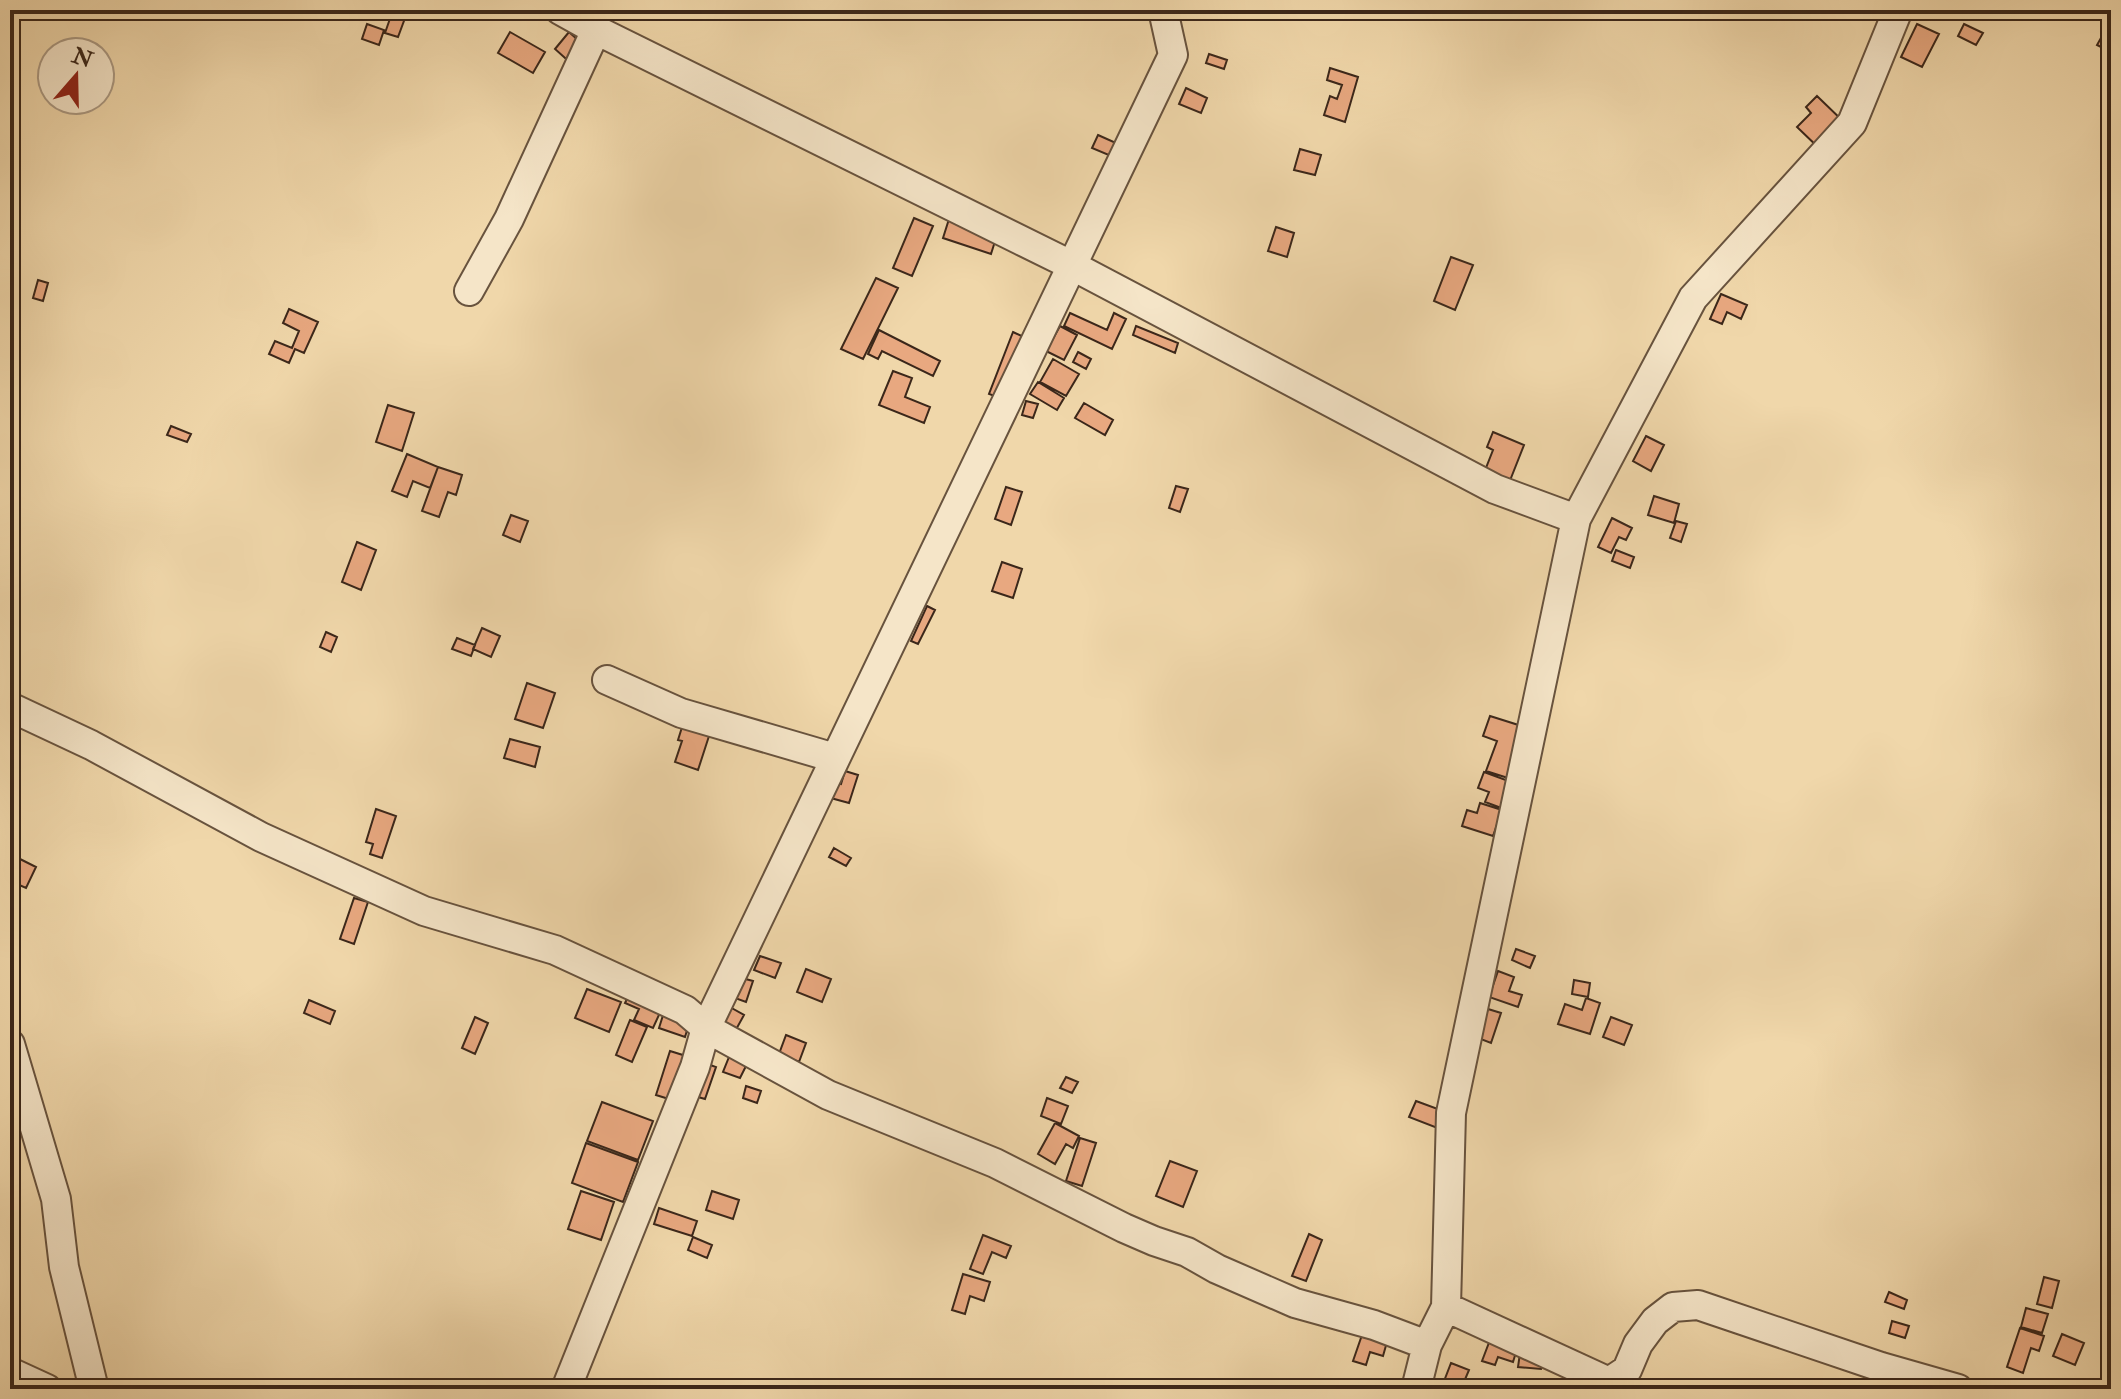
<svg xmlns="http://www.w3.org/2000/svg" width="2121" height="1399" font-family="'IM FELL Double Pica',serif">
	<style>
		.building { fill: #e8a880; stroke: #3b271a; stroke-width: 2 }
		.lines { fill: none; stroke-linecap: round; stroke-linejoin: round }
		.minor-casing { stroke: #68533e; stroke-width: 32 }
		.minor { stroke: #f5e5c8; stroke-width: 28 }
	</style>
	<rect width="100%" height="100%" fill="#f0d7aa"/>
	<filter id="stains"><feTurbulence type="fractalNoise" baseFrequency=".0025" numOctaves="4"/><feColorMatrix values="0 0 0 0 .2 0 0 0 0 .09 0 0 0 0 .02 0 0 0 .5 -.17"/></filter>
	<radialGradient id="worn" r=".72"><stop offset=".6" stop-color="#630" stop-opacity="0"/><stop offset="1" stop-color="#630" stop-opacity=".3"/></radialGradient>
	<path class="building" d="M393,10H408L398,37L385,33Z
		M2111,20V52L2097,45Z
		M367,24L384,30L379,45L362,39Z
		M1917,24L1939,34L1922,67L1901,57Z
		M1964,24L1983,33L1976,45L1958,36Z
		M510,32L545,52L533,73L498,53Z
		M569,32L588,49L574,66L555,49Z
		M1209,54L1227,60L1224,69L1206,63Z
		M1330,68L1358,77L1345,122L1324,115L1330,96L1337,99L1342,85L1327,80Z
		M1186,88L1207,98L1201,113L1179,104Z
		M1817,96L1847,125L1822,151L1797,127L1811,113L1806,107Z
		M1098,135L1116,143L1111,156L1092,148Z
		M1300,149L1321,155L1315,175L1294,170Z
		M914,218L933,226L912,276L893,268Z
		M949,219L997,235L991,254L943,238Z
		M1276,227L1294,233L1287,257L1268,251Z
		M1451,257L1473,265L1455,310L1434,301Z
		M876,278L898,288L863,359L841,349Z
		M38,280L48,283L43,301L33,298Z
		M1721,294L1747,305L1741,319L1727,312L1722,324L1710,319Z
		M289,309L318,322L304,353L295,349L289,363L269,354L275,341L292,348L299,331L283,323Z
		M1070,313L1107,330L1114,313L1126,319L1112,349L1064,326Z
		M1060,326L1077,335L1064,360L1046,351Z
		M1136,326L1178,343L1175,353L1133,335Z
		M879,330L940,361L933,376L882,351L878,359L868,354Z
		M1013,332L1026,338L1003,399L989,394Z
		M1078,352L1091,359L1086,369L1073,362Z
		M1053,359L1079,374L1066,396L1040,382Z
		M893,371L912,378L905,397L930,407L924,423L879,405Z
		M1038,382L1064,398L1057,410L1030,394Z
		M1026,401L1038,404L1033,418L1022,415Z
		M1084,403L1113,420L1105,435L1075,418Z
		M388,405L414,413L402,451L376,442Z
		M171,426L191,434L187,442L167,435Z
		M1493,432L1524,445L1509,483L1484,473L1493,450L1487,447Z
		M1646,436L1664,445L1651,471L1633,461Z
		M407,454L438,467L430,488L413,481L407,497L392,491Z
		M438,467L462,475L456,495L448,492L439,517L422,511Z
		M1176,486L1188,489L1180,512L1169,508Z
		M1006,487L1022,492L1011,525L995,519Z
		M1654,496L1679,504L1674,523L1648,515Z
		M511,515L528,521L520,542L503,535Z
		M1612,518L1632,528L1626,540L1619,537L1611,553L1598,547Z
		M1676,521L1687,524L1681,542L1670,538Z
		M357,542L376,550L361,590L342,582Z
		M1616,550L1634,557L1630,568L1612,561Z
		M1002,562L1022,569L1013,598L992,591Z
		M927,606L935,610L918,644L911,641Z
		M482,628L500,636L491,657L473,649Z
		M326,632L337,637L331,652L320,647Z
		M457,638L475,645L471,656L452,649Z
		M527,683L555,693L543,728L515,719Z
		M1490,716L1528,728L1511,779L1486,771L1497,741L1483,736Z
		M683,724L710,733L698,770L675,762L682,741L678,740Z
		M510,739L540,747L535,767L504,758Z
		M845,771L858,775L849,803L827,797L832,782L841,784Z
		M1484,772L1514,783L1504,809L1485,802L1489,792L1478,788Z
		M1480,803L1502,810L1493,836L1462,826L1467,810L1477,813Z
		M376,809L396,816L382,858L370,854L373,844L366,842Z
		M834,848L851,858L846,866L829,857Z
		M20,859L36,867L26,888L10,881Z
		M354,898L368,902L354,944L340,939Z
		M1516,949L1535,956L1530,968L1512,960Z
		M760,956L781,963L775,978L754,970Z
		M806,969L831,979L822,1002L797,992Z
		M1498,971L1514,977L1509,991L1522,995L1518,1007L1489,997Z
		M738,977L753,981L746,1002L732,997Z
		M1574,980L1590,983L1588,997L1572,994Z
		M587,989L621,1002L609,1032L575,1018Z
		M630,993L663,1006L653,1028L634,1020L639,1009L625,1003Z
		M1586,998L1600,1003L1590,1034L1558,1024L1565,1004L1582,1010Z
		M309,1000L335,1011L330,1024L304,1013Z
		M728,1006L744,1015L733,1035L717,1026Z
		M1488,1009L1501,1013L1491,1043L1478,1038Z
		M664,1012L690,1021L685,1037L659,1028Z
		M475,1017L488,1023L475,1054L462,1048Z
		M1611,1017L1632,1025L1624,1045L1603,1037Z
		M630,1020L647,1027L632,1062L616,1055Z
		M786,1035L806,1043L799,1062L779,1054Z
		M670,1051L686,1056L672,1100L656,1095Z
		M729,1057L747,1064L740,1078L723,1072Z
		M702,1062L716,1067L705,1099L691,1095Z
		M1066,1077L1078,1082L1072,1093L1060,1088Z
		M746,1086L761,1091L757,1103L743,1098Z
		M1047,1098L1068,1106L1061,1124L1041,1116Z
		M1416,1101L1446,1112L1440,1129L1409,1117Z
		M602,1102L653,1121L638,1160L587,1141Z
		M1055,1123L1079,1136L1073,1148L1066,1144L1055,1164L1038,1154Z
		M1080,1138L1096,1143L1082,1186L1066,1181Z
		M586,1143L638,1162L623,1202L572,1183Z
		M1170,1161L1197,1171L1183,1207L1156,1196Z
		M581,1191L614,1202L601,1240L568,1229Z
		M712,1191L739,1200L733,1219L706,1210Z
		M659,1208L697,1221L692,1236L654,1224Z
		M1309,1234L1322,1240L1306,1281L1292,1276Z
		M983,1235L1011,1246L1006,1258L992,1252L983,1274L970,1269Z
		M693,1237L712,1245L707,1258L688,1250Z
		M963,1274L990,1282L984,1301L970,1296L965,1314L952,1310Z
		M2044,1277L2059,1281L2052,1308L2037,1304Z
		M1889,1292L1907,1300L1904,1309L1885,1302Z
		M2026,1308L2048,1314L2042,1333L2021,1327Z
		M1892,1321L1909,1326L1905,1338L1889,1333Z
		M2020,1328L2044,1336L2039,1351L2031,1348L2023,1373L2007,1367Z
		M2062,1334L2084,1343L2075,1365L2053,1356Z
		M1362,1335L1387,1342L1383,1356L1370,1352L1366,1365L1353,1361Z
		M1490,1340L1517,1349L1513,1362L1498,1357L1495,1365L1482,1361Z
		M1520,1353L1543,1356L1541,1369L1518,1367Z
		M1451,1363L1469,1370L1461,1389H1441Z"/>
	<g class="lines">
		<defs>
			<path id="minor" d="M560,10L596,30L1073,266L1495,489L1576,519
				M469,291L509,219L596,30
				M607,680L681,713L835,758
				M10,707L91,745L261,837L424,911L555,950L685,1010L706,1028L828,1095L995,1163L1124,1228L1154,1241L1187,1252L1217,1269L1295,1303L1374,1325L1427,1345
				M10,1044L56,1199L64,1267L94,1389
				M1446,1307L1609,1382L1627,1370L1638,1344L1655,1321L1673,1307L1698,1305L1881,1367L1958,1389
				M10,1372L47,1389
				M566,1389L695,1067L706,1028L1173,55L1163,10
				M1416,1389L1427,1345L1446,1307L1451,1113L1576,519L1693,298L1852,123L1898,10"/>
		</defs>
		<use href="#minor" class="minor-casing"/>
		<use href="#minor" class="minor"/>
	</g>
	<rect width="2121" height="1399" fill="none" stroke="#f0d7aa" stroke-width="40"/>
	<rect x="12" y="12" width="2097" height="1375" fill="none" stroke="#3b271a" stroke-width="4"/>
	<rect x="20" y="20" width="2081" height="1359" fill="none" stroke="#3b271a" stroke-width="2"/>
	<g transform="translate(76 76) rotate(20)"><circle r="38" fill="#f5e5c8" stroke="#ab9982" stroke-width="2"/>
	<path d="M0-6L14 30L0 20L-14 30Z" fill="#8f2418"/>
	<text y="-12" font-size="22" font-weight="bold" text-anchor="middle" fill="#3b271a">N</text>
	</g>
	<rect width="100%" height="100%" filter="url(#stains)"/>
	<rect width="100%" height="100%" fill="url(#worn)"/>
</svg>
